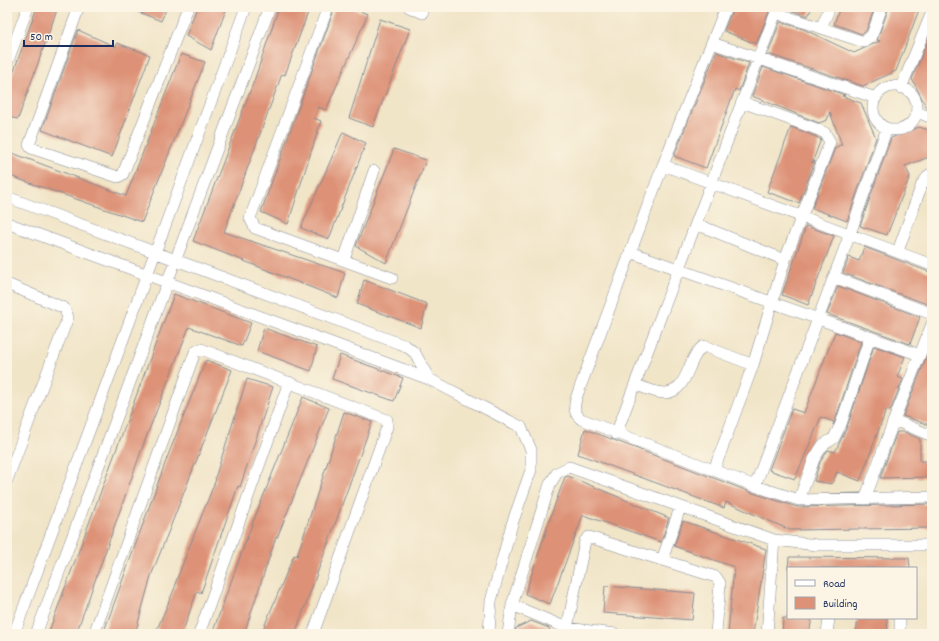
<svg xmlns="http://www.w3.org/2000/svg" width="939" height="641" font-family="Dekko,sans-serif">
	<style>
		.building { fill: #dd9277 }
		.lines { fill: none; stroke-linecap: round; stroke-linejoin: round }
		.minor-casing { stroke: #868a93; stroke-width: 12 }
		.minor { stroke: #fff; stroke-width: 11 }
	</style>
	<rect width="100%" height="100%" fill="#fcf5e5"/>
	<filter id="ink" filterUnits="userSpaceOnUse"><feTurbulence type="fractalNoise" baseFrequency=".025" numOctaves="2"/><feDisplacementMap in="SourceGraphic" scale="8" xChannelSelector="R" yChannelSelector="G"/><feConvolveMatrix kernelMatrix="1 2 1 2 8 2 1 2 1" color-interpolation-filters="sRGB"/></filter>
	<filter id="wash" filterUnits="userSpaceOnUse"><feTurbulence type="fractalNoise" baseFrequency=".012" numOctaves="4" result="noise"/><feDisplacementMap in="SourceGraphic" scale="16" xChannelSelector="R" yChannelSelector="G"/><feGaussianBlur stdDeviation="0.9" result="paint"/><feColorMatrix in="noise" values="0 0 0 0 0 0 0 0 0 0 0 0 0 0 0 0 0 1.4 0 .05"/><feComposite in="paint" operator="in"/></filter>
	<g filter="url(#wash)">
		<rect width="100%" height="100%" fill="#f1e5c8"/>
		<g id="blocks">
			<path class="building" d="M37,7H58L18,119L7,117V90Z
				M126,7H167L161,21Z
				M197,7H227L211,50L186,36Z
				M279,7H310L285,75L282,74L224,232L345,273L338,298L193,241L254,81Z
				M335,7H348L368,14L326,110L319,107L314,118L321,121L288,224L261,212Z
				M733,7H771L756,44L724,31Z
				M785,7H812L808,16L785,8Z
				M840,7H875L866,31L862,34L834,24Z
				M889,7H920L896,71L863,86L768,54L780,22L803,29L854,53L880,41L877,40Z
				M380,19L410,29L373,127L349,118Z
				M78,30L116,47L117,43L150,55L112,157L42,130Z
				M932,31V110L927,108L912,79Z
				M716,52L749,63L739,91L735,89L706,168L674,156Z
				M181,54L205,62L142,222L7,175V151L126,196Z
				M763,67L845,95L842,96L861,103L876,138L847,221L812,208L835,148L840,145H842L830,112L827,120L819,123L752,96Z
				M791,127L821,139L812,163L815,161L799,203L767,192Z
				M919,127L932,131V156L905,166L910,176L887,235L860,226L891,138Z
				M343,132L366,143L329,239L301,228Z
				M394,149L426,160L386,263L356,246Z
				M806,226L834,236L808,305L782,295Z
				M864,247L932,273V306L843,273L849,257L859,261Z
				M364,280L427,304L421,328L357,304Z
				M838,286L920,317L910,344L827,314Z
				M174,294L251,323L242,346L189,327L144,443L76,634H48Z
				M264,328L317,347L311,371L257,351Z
				M835,332L861,342L835,421L833,425L834,422L821,417L795,479L769,470L792,409L804,413Z
				M932,343V426L903,416Z
				M874,346L905,357L897,377L903,379L890,411L886,410L860,481L837,472L832,484L814,481L820,462L828,450L835,452L847,427Z
				M340,355L403,378L394,401L332,379Z
				M206,360L232,370L151,576L135,634H103L167,458Z
				M247,379L273,387L240,487L238,486L201,593L197,591L182,634H155L176,585L175,584L216,479L215,478Z
				M303,397L329,408L277,538L276,537L244,634H212L251,527Z
				M344,412L372,422L295,634H261L294,555L297,556Z
				M585,429L753,493L797,507L932,504V528L790,530L726,502L724,508L578,454Z
				M897,432H904L920,439V461H932V477L880,478Z
				M568,476L669,518L661,542L583,515L550,604L525,594L555,504L565,477Z
				M683,521L766,549L753,634H728L734,567L674,546Z
				M789,557L909,558L910,568H788Z
				M605,586L695,593L692,620L603,613Z
				M783,618H812L809,634H782Z
				M858,618H887L888,634H856Z
				M531,621L549,628L551,634H515L516,628Z"/>
		</g>
	</g>
	<g filter="url(#ink)">
		<use href="#blocks" fill-opacity="0" stroke="#868a93" stroke-width="1"/>
		<g class="lines">
			<defs>
				<path id="minor" d="M79,7L29,145L31,148L118,177L123,174L188,7
					M328,7L250,218L255,228L392,278
					M409,7L422,13
					M726,7L663,165L579,390C575,401 571,411 581,419L755,486L799,500L932,497
					M776,13L864,42L872,35L882,7
					M821,28L830,7
					M712,43L876,98
					M7,63L28,7
					M873 108a22 22 0 1 1 44 0a22 22 0 1 1-44 0Z
					M901,88L932,12
					M917,112L932,118
					M663,165L932,265
					M7,197L406,346L415,353L429,379
					M7,223L429,379L521,427L531,450V470L512,524L491,601L489,634
					M696,224L785,260
					M898,251L922,184L929,175H932
					M630,252L920,355
					M344,260L374,171
					M834,277L932,314
					M7,284L64,308L68,317L7,480
					M635,385C644,387 657,394 666,393C689,391 687,356 704,346L753,365
					M894,420L932,436
					M616,434L778,7
					M714,470L753,365L785,260L830,142L825,133L819,130L742,102
					M755,486L850,234L887,128
					M865,499L894,420L932,324
					M799,500L814,459L823,445L834,438L841,424L870,337
					M662,560L680,508
					M512,605L567,628L615,634
					M14,634L246,7
					M36,634L270,7
					M94,634L195,352L201,349L387,420V427L313,634
					M199,634L289,382
					M508,634L512,605L550,484L557,473L569,467L774,540L817,545H932
					M568,634L567,628L585,541L589,537L716,577L720,583L716,634
					M767,634L774,540
					M827,634L829,618
					M900,634V618"/>
			</defs>
			<use href="#minor" class="minor-casing"/>
			<use href="#minor" class="minor"/>
		</g>
	</g>
	<rect width="939" height="641" fill="none" stroke="#fcf5e5" stroke-width="24"/>
	<rect x="787" y="567" width="130" height="52" fill="#fcf5e5" stroke="#a2a6af"/>
	<rect x="795" y="580" width="20" height="6" fill="#ffffff" stroke="#a2a6af"/>
	<text x="823" y="587" font-size="12" fill="#1b2f5e">Road</text>
	<rect x="795" y="597" width="20" height="12" fill="#dd9277" stroke="#a2a6af"/>
	<text x="823" y="607" font-size="12" fill="#1b2f5e">Building</text>
	<path d="M24 40v6h89v-6" fill="none" stroke="#1b2f5e" stroke-width="2"/>
	<text x="30" y="40" font-size="12" fill="#1b2f5e" stroke="#fcf5e5" stroke-width="3" paint-order="stroke">50 m</text>
</svg>
